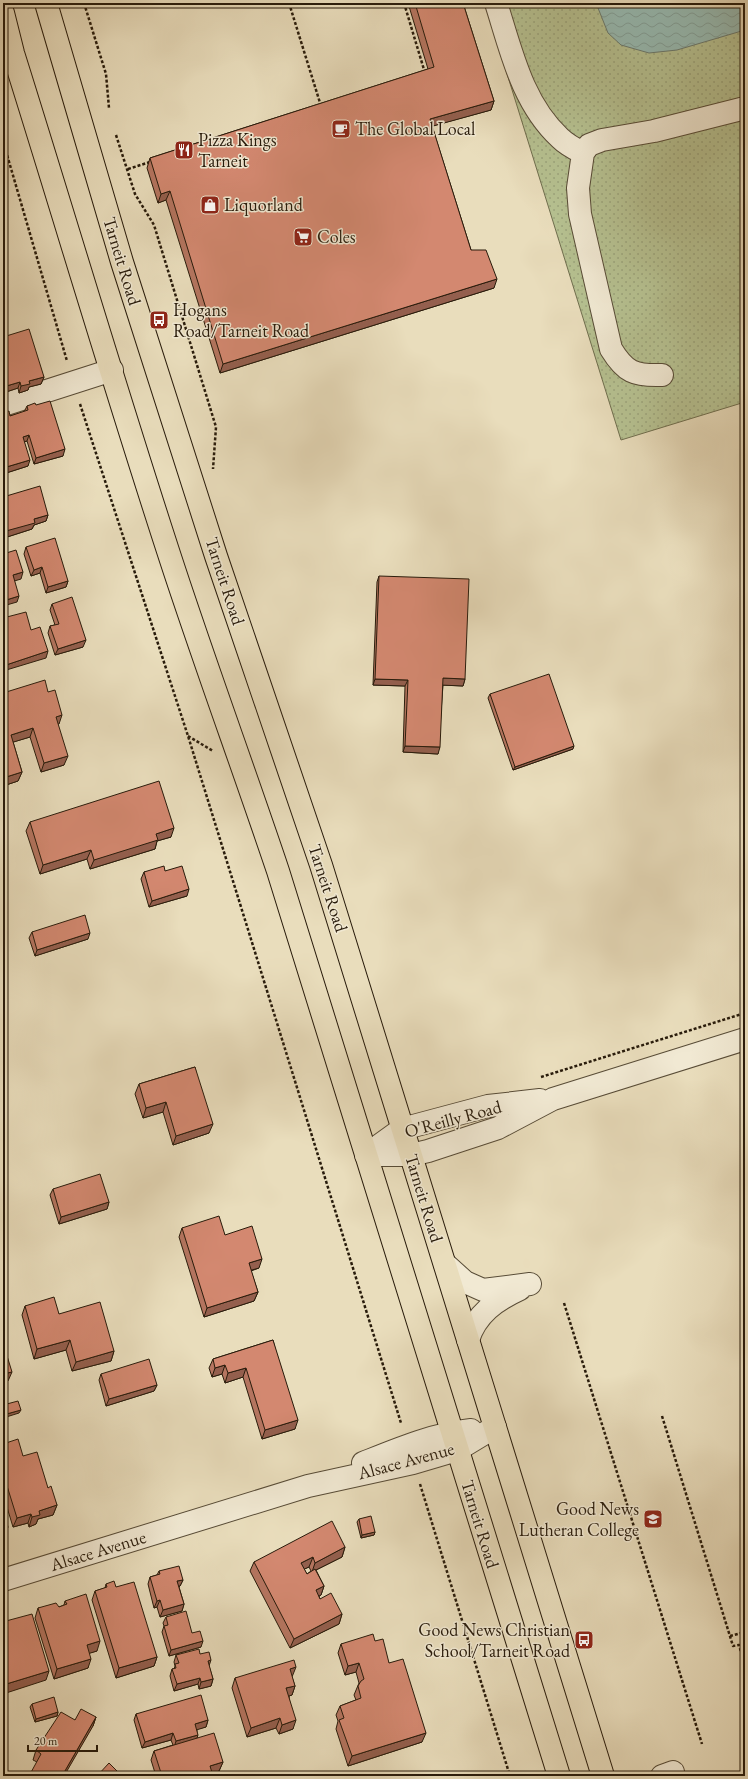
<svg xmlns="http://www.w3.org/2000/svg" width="748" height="1779" font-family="'EB Garamond',serif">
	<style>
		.park { fill: url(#park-dots); stroke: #6f6e4e }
		.water { fill: url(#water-waves); stroke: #6b7b70 }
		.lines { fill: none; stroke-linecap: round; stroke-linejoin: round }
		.minor-casing { stroke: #584c37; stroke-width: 24 }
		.major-casing { stroke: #281b0b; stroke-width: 24 }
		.path { stroke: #281b0b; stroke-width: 2.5; stroke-dasharray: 3 2; stroke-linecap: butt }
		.minor { stroke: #f1e9d3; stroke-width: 22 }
		.major { stroke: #e9ddbc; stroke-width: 22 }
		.wall { fill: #b57560; stroke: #281b0b; fill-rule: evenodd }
		.shaded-wall { fill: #945f4e; stroke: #281b0b }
		.building { fill: #d38870; stroke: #281b0b }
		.labels { text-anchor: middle; stroke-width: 3; stroke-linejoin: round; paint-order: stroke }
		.poi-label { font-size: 18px; fill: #281b0b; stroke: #f1e9d3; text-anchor: start }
		.street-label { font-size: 18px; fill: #281b0b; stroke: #f1e9d3 }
	</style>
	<defs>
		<pattern id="park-dots" width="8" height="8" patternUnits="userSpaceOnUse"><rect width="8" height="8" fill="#b6c191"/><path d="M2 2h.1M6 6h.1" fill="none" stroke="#9ca57c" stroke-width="1.8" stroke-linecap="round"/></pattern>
		<pattern id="water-waves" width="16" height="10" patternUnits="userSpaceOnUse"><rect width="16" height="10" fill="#97bbb3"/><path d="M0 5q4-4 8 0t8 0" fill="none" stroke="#82a099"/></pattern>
	</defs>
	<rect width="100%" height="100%" fill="#e9ddbc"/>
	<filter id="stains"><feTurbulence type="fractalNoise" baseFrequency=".005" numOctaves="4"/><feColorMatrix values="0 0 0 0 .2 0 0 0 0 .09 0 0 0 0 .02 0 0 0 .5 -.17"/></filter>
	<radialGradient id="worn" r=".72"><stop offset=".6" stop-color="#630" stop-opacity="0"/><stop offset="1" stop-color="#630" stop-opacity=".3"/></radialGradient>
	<path class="park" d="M485,3H745V402L621,440Z"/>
	<path class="water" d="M596,3H745V30L677,50L649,53L621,45L608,33Z"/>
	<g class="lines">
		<defs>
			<path id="minor" d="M496,3C511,50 522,103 560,138C566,144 575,149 583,153
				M662,375C634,376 625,372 611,349L580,214L578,188L583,153L589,145L602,140L654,131L745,108
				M3,405L112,370
				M366,1155H411L428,1151L498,1128L553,1099L745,1039
				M366,1155L402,1129L488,1106L540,1100
				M445,1264L465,1282L483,1290L530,1284
				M468,1340C476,1314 496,1300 520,1289
				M363,1463C398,1449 433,1434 471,1430
				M3,1580L308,1486L413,1463L457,1450L495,1427
				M662,1776L673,1772"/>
			<path id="major" d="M46,3L122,262L216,556L321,865L603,1776
				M3,13L13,53C66,222 116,392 171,560C205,664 243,767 278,871L559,1776"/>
		</defs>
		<use href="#minor" class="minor-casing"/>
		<use href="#major" class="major-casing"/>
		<path class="path" d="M84,3L106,74L109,108
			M289,3L321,106
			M404,3L425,73
			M116,135L135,194L154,225L216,427L213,469
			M3,141L67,361
			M128,169L150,162
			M80,404L188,736L401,1423
			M188,736L213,751
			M541,1077L745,1013
			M564,1303L702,1744
			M662,1416L733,1646L739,1645L745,1666
			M420,1484L510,1776
			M730,1636L745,1632
			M741,1766L745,1765"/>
		<use href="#minor" class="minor"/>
		<use href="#major" class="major"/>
	</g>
	<path class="wall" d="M408,3H463L494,101L491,110L432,126L471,250L494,288L220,373L166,200L158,203L147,168L150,158L428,69Z
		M3,337L44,377L41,384L29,387L28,390L19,393L18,388L3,361Z
		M36,405L63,456L34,464L27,441L24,442L28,466L3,474V413L10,416L24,412L27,406Z
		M3,497L48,515L46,521L34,525L32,529L4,538L3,535Z
		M26,547L68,581L66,587L46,593L40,573L31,576L24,554Z
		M379,576L465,679L463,686L443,685L438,754L403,752L405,686L373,685L377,582Z
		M52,604L83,647L55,655L48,633L50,626L55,625L50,610Z
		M48,692L59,724H58L64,765L41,772L30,737L13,742L22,772L18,781L3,786V693Z
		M490,694L573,749L513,770L488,698Z
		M30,822L171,837L157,841L155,849L90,869L87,859L40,874L26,831Z
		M165,871L187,896L149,907L141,879L144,872Z
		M32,932L88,939L35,956L29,938Z
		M195,1067L209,1133L173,1145L163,1112L143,1118L135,1094L139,1084Z
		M53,1189L109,1202L107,1209L59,1224L50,1195Z
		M182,1228L225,1235L259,1268L251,1271L258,1292L254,1301L204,1317L179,1237Z
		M25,1306L59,1314L114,1351L111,1361L72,1371L66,1350L34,1359L22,1315Z
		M273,1340L295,1429L262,1439L243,1377L225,1383L222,1374L212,1377L209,1368L213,1359Z
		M101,1374L157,1385L154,1391L106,1406L99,1380Z
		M3,1444L23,1456L48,1488L57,1505L53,1515L38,1519L36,1524L29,1527L28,1523L13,1527L3,1494Z
		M359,1519L375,1532L374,1535L361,1538L357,1522Z
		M345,1547L342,1557L316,1570L324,1586L321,1595L319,1596L320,1599L342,1614L339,1624L290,1648L250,1571L254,1562ZM309,1567L311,1571L307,1574L304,1569Z
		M159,1571L183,1580L180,1586L179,1587L184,1604L182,1611L160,1617L157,1607L154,1608L148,1584L150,1577L157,1575Z
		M106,1584L116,1587L157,1657L154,1666L116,1678L92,1600L95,1591L105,1588Z
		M65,1601L97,1651L89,1653L88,1668L54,1679L35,1618L38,1608L59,1607L64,1605Z
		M166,1617L192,1633L201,1647L169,1656L162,1632L164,1626L163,1623Z
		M375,1641L389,1663L422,1742L348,1766L336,1729L338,1721L336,1715L340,1706L356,1700L354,1695L359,1683L356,1672L345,1675L338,1653L341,1644Z
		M200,1654L209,1666L213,1679L211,1686L199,1689L198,1684L174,1691L170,1676L172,1669H174L175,1666L174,1662L176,1655Z
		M292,1677L295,1686L292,1695L289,1696L293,1729L279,1734L276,1728L247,1737L232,1688L235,1678Z
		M32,1704L58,1712L57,1716L35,1722L30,1707Z
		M136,1714L208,1720L206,1727L197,1729V1738L223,1762L219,1771L213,1773V1776H156L151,1760L154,1751L173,1745L171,1740L142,1748L134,1720Z
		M96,1717L93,1726L37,1762L33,1760L36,1750L75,1720Z"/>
	<path class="shaded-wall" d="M494,101L491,110L426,128L430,119Z
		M170,191L166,200L158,203L161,194Z
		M497,279L494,288L220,373L223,364Z
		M44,377L41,384L29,387L28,390L19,393L21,386L29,381Z
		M20,382L18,388L3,393V387Z
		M29,435L27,441L20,443L23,437Z
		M65,449L63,456L34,464L36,458Z
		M30,460L28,466L3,474V468Z
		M48,515L46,521L34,525L32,529L4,538L6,531L34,519Z
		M42,567L40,573L31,576L34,570Z
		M23,572L21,579L11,582L13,575Z
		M68,581L66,587L46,593L48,587Z
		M19,596L17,602L3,606V601Z
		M86,640L83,647L55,655L58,649Z
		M48,651L46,658L3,671V666Z
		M443,678L465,679L463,686L440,685Z
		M375,679L408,680L405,686L373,685Z
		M62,715L59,724L52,726L56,717Z
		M33,728L30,737L7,744L11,735Z
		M405,746L440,747L438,754L403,752Z
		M574,746L573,749L513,770L515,767Z
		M68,756L64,765L41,772L44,763Z
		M22,772L18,781L3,786V778Z
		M174,828L171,837L157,841L155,849L90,869L94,860L156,834Z
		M91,850L87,859L40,874L43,865Z
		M189,889L187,896L149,907L152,901Z
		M90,933L88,939L35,956L37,950Z
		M166,1102L163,1112L143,1118L146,1108Z
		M213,1124L209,1133L173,1145L176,1136Z
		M109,1202L107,1209L59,1224L61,1217Z
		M262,1259L259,1268L245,1272L249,1263Z
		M258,1292L254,1301L204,1317L207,1308Z
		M70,1340L66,1350L34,1359L37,1349Z
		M114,1351L111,1361L72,1371L76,1362Z
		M225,1365L222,1374L212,1377L215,1368Z
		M246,1368L243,1377L225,1383L228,1373Z
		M12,1372L8,1381L3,1382V1374Z
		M157,1385L154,1391L106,1406L109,1399Z
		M21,1410L19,1413L3,1418V1415Z
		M298,1420L295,1429L262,1439L265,1430Z
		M57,1505L53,1515L38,1519L36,1524L29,1527L32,1517L39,1511Z
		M31,1514L28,1523L13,1527L17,1518Z
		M8,1527L5,1536L3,1537V1528Z
		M375,1532L374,1535L361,1538L362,1535Z
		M345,1547L342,1557L312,1572L315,1563Z
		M313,1557L309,1567L298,1572L301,1563Z
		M183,1580L180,1586L175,1587L177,1581Z
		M324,1586L321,1595L312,1600L316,1590Z
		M160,1600L157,1607L154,1608L157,1601Z
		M184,1604L182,1611L160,1617L163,1610Z
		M342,1614L339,1624L290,1648L294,1639Z
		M100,1641L97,1651L84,1655L87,1645Z
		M203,1641L201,1647L169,1656L171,1650Z
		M157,1657L154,1666L116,1678L119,1668Z
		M91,1659L88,1668L54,1679L57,1669Z
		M211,1660L209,1666L208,1661Z
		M359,1663L356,1672L345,1675L348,1666Z
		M296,1667L292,1677L286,1679L290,1669Z
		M49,1671L46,1680L3,1694V1685Z
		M200,1678L198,1684L174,1691L177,1684Z
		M213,1679L211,1686L199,1689L201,1682Z
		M295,1686L292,1695L283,1698L286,1688Z
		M58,1712L57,1716L35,1722L36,1719Z
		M96,1717L93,1726L64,1776H62Z
		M280,1718L276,1728L247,1737L251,1728Z
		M208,1720L206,1727L193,1731L195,1724Z
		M296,1720L293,1729L279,1734L282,1725Z
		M173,1733L171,1740L142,1748L145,1742Z
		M426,1733L422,1742L348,1766L352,1756Z
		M198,1735L196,1741L174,1748L176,1741Z
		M223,1762L219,1771L207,1775L210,1766Z"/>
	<path class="building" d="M415,3H463L494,101L430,119L471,250H486L497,279L223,364L170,191L161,194L150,158L434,67Z
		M29,329L44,377L29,381L30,384L21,386L20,382L3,387V363L7,361L3,347V337Z
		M50,401L65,449L36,458L29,435L23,437L30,460L3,468V413L9,411L10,416L28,410L27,406L35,403L36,405Z
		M40,486L48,515L34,519L35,523L6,531L3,521V497Z
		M55,538L68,581L48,587L42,567L34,570L26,547Z
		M16,550L23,572L13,575L19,596L3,601V554Z
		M379,576L469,579L465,679L443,678L440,747L405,746L408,680L375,679Z
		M72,597L86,640L58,649L50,626L59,624L52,604Z
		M26,612L31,630L40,627L48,651L3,666V618Z
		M549,674L574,746L515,767L490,694Z
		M45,680L48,692L55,690L62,715L56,717L68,756L44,763L33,728L11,735L22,772L3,778V693Z
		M159,781L174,828L156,834L158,840L94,860L91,850L43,865L30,822Z
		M164,866L165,871L182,866L189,889L152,901L144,872Z
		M85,915L90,933L37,950L32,932Z
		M195,1067L213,1124L176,1136L166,1102L146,1108L139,1084Z
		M100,1174L109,1202L61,1217L53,1189Z
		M219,1216L225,1235L252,1226L262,1259L249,1263L258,1292L207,1308L182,1228Z
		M54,1297L59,1314L100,1302L114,1351L76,1362L70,1340L37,1349L25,1306Z
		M273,1340L298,1420L265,1430L246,1368L228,1373L225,1365L215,1368L213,1359Z
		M3,1343L12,1372L3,1374Z
		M149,1359L157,1385L109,1399L101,1374Z
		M18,1401L21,1410L3,1415V1405Z
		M18,1439L23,1456L37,1452L48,1488L51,1486L57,1505L39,1511L40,1515L32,1517L31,1514L17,1518L3,1473V1444Z
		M3,1509L8,1527L3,1528Z
		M371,1516L375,1532L362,1535L359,1519Z
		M332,1521L345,1547L315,1563L313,1557L301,1563L307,1574L315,1569L324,1586L316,1590L320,1599L331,1593L342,1614L294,1639L254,1562Z
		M179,1566L183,1580L177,1581L184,1604L163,1610L160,1600L157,1601L150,1577L160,1574L159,1571Z
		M114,1581L116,1587L134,1582L157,1657L119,1668L95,1591L107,1587L106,1584Z
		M86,1594L100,1641L87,1645L91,1659L57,1669L38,1608L56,1603L59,1607L67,1604L65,1601Z
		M186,1611L192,1633L200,1631L203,1641L171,1650L164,1626L168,1625L166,1617Z
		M32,1614L49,1671L3,1685V1618H4L6,1621Z
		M373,1634L375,1641L383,1639L389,1663L403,1659L426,1733L352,1756L339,1720L344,1718L340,1706L361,1698L358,1686L361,1681L364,1679L359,1663L348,1666L341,1644Z
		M199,1649L200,1654L209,1652L211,1660L208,1661L213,1679L201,1682L200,1678L177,1684L172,1669L176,1668L175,1664L179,1663L176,1655Z
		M294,1660L296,1667L290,1669L295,1686L286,1688L296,1720L282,1725L280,1718L251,1728L235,1678Z
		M201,1695L208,1720L195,1724L198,1735L176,1741L173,1733L145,1742L136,1714Z
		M54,1697L58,1712L36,1719L32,1704Z
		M81,1709L96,1717L62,1776H29L41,1754L36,1750L61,1712L75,1720Z
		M214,1733L223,1762L210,1766L213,1776H162L154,1751Z
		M109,1763L122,1776H97Z"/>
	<defs>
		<symbol id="cafe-square" viewBox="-11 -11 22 22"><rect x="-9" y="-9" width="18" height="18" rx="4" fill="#8f2418" stroke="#f1e9d3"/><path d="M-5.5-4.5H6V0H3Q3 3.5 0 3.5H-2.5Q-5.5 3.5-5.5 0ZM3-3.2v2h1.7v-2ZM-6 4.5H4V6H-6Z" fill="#fff"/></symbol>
		<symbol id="restaurant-square" viewBox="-11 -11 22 22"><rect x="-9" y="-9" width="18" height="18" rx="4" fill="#8f2418" stroke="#f1e9d3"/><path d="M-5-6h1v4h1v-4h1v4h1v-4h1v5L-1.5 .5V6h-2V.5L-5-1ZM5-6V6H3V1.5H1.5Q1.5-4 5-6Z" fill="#fff"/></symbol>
		<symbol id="shop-square" viewBox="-11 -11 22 22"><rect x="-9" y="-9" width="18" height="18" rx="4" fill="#8f2418" stroke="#f1e9d3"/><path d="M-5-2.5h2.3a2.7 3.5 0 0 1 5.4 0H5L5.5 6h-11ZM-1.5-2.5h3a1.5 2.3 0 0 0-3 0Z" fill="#fff"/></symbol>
		<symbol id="supermarket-square" viewBox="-11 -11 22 22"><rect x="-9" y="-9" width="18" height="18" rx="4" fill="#8f2418" stroke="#f1e9d3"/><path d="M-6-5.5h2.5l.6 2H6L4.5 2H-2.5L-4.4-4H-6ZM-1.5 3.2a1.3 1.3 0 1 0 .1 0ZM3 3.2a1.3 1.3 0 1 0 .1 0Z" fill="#fff"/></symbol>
		<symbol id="bus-square" viewBox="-11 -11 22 22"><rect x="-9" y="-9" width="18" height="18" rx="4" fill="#8f2418" stroke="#f1e9d3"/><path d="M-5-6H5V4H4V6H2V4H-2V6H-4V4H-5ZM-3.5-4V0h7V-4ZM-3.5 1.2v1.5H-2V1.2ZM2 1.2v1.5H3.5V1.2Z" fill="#fff"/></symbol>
		<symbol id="school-square" viewBox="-11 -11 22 22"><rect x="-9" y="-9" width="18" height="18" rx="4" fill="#8f2418" stroke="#f1e9d3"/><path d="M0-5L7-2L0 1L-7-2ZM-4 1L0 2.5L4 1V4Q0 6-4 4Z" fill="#fff"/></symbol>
	</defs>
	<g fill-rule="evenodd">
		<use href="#cafe-square" x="330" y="118" width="22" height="22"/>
		<use href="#restaurant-square" x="173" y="139" width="22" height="22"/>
		<use href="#shop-square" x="199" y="194" width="22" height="22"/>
		<use href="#supermarket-square" x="292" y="226" width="22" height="22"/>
		<use href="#bus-square" x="148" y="309" width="22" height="22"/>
		<use href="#school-square" x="642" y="1508" width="22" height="22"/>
		<use href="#bus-square" x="573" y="1629" width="22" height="22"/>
	</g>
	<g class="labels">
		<g class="poi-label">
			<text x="355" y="135">The Global Local</text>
			<text x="198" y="146">Pizza Kings<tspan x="198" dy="21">Tarneit</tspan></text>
			<text x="224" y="211">Liquorland</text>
			<text x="317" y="243">Coles</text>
			<text x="173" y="316">Hogans<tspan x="173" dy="21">Road/Tarneit Road</tspan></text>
			<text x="639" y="1515" text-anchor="end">Good News<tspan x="639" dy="21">Lutheran College</tspan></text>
			<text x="570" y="1636" text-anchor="end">Good News Christian<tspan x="570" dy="21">School/Tarneit Road</tspan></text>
		</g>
		<g class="street-label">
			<text transform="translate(122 261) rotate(73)" y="6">Tarneit Road</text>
			<text transform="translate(225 581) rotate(72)" y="6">Tarneit Road</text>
			<text transform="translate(328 888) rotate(72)" y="6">Tarneit Road</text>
			<text transform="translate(453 1119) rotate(-15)" y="6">O'Reilly Road</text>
			<text transform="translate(424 1198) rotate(73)" y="6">Tarneit Road</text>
			<text transform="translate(406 1461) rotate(-15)" y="6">Alsace Avenue</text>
			<text transform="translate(480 1524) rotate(73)" y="6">Tarneit Road</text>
			<text transform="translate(98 1551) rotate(-17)" y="6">Alsace Avenue</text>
		</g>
	</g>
	<rect width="748" height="1779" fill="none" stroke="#e9ddbc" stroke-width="16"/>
	<rect x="4" y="4" width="740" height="1771" fill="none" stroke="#281b0b" stroke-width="2"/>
	<rect x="8" y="8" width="732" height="1763" fill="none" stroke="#281b0b"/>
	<path d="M28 1745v6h69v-6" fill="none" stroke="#281b0b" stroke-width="2"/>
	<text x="34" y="1745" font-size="12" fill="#281b0b" stroke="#f1e9d3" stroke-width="3" paint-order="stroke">20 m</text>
	<rect width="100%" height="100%" filter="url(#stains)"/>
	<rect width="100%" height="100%" fill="url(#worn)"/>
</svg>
